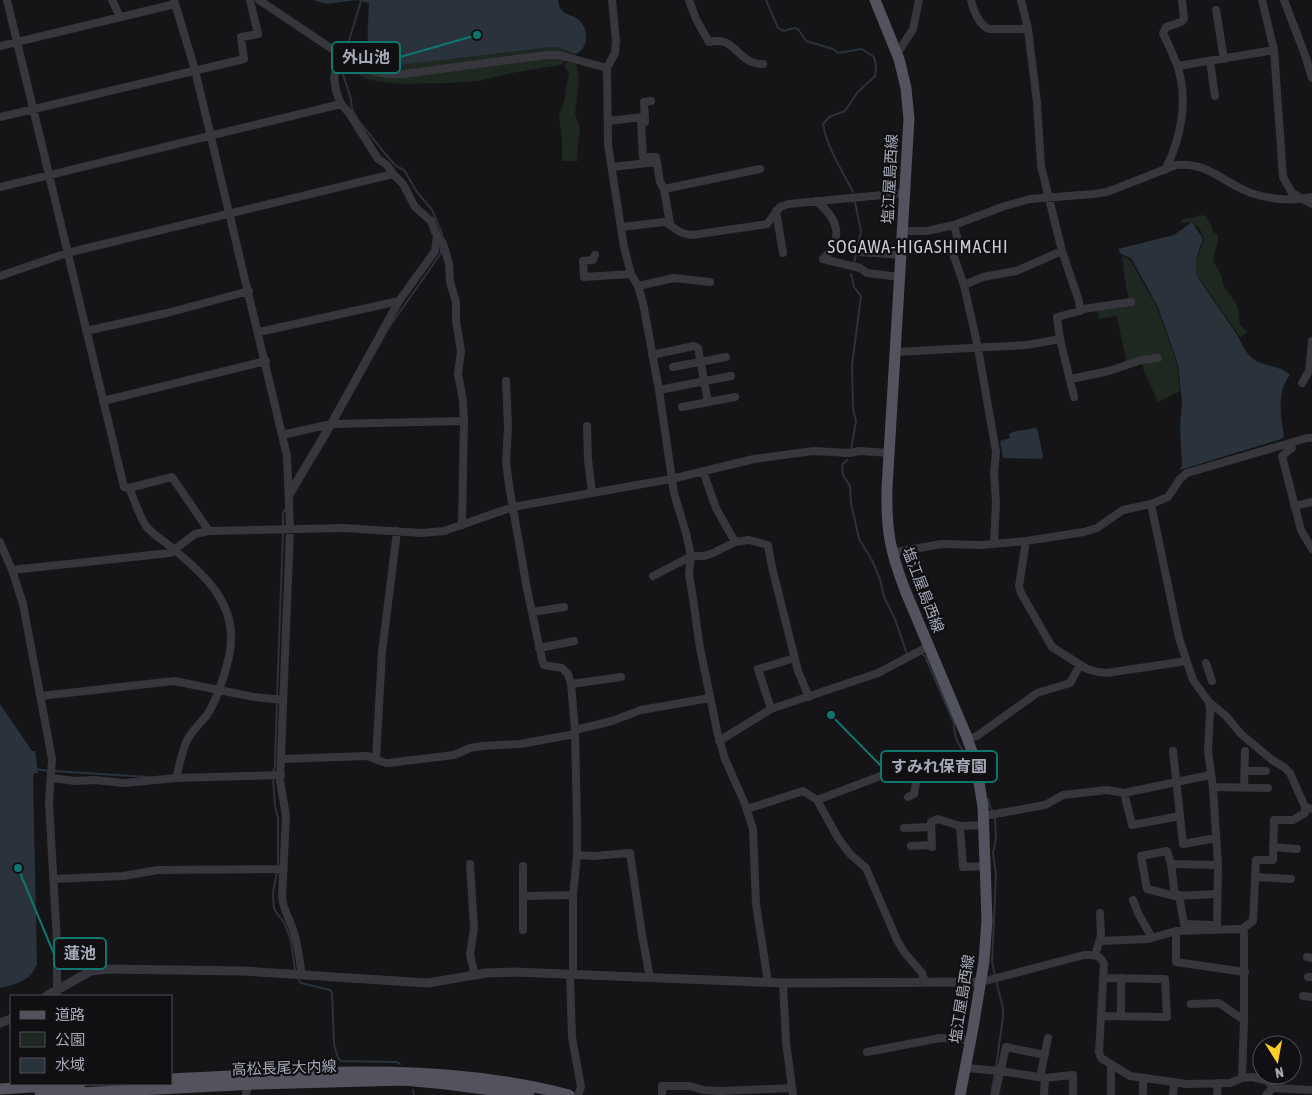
<svg xmlns="http://www.w3.org/2000/svg" width="1312" height="1095" font-family="'Asap Condensed','Noto Sans JP',sans-serif">
	<style>
		.green { fill: #1f2721 }
		.water { fill: #2a323c }
		.lines { fill: none; stroke-linecap: round; stroke-linejoin: round }
		.stream { stroke: #2a323c; stroke-width: 2 }
		.minor { stroke: #36363c; stroke-width: 8 }
		.tertiary { stroke: #36363c; stroke-width: 9 }
		.primary { stroke: #52535c; stroke-width: 11 }
		.labels { text-anchor: middle; stroke-width: 4.5; stroke-linejoin: round; paint-order: stroke }
		.street-label { font-size: 15px; fill: #a6aab8; stroke: #101012 }
		.quarter-label { font-size: 18px; letter-spacing: 1px; fill: #c7c9d4; stroke: #101012 }
		.leader { fill: none; stroke: #0f766e; stroke-width: 2 }
		.callout-dot { fill: #0f766e; stroke: #101012; stroke-width: 2 }
		.callout { fill: #101012; stroke: #0f766e; stroke-width: 2 }
		.callout-label { font-size: 16px; text-anchor: middle; font-weight: bold; fill: #a6aab8 }
	</style>
	<rect width="100%" height="100%" fill="#151517"/>
	<path class="green" d="M368,47L370,57L385,67L551,47H556L576,54L560,65L512,73L478,81L449,83L398,84L370,80L353,72L352,67L360,50Z
		M570,61L577,65L579,81L575,114L580,128L577,155L578,161H562V141L559,114L564,102L569,73L564,65Z
		M1200,215L1206,216L1212,227L1213,232L1218,235V240L1213,260L1221,275L1223,284L1238,307L1240,325L1248,332L1240,337L1198,276L1195,265L1204,239L1200,229L1193,222L1180,223L1184,218H1194Z
		M1122,256L1130,260L1157,307L1177,364L1180,391L1158,402L1143,369L1141,358L1126,361L1117,316L1099,319L1097,310L1130,304L1126,286Z"/>
	<path class="water" d="M313,0H558C560,17 570,12 579,20C589,29 589,48 576,54L556,47H551L385,67C381,66 377,66 374,62C364,51 369,18 369,3L357,0L326,4Z
		M1192,222L1203,239C1198,252 1194,262 1197,276C1210,296 1224,315 1237,335C1242,343 1244,351 1252,358C1263,367 1280,365 1290,375C1276,392 1281,416 1284,437L1281,439L1180,470L1182,466L1180,426L1182,401L1178,364L1158,307L1131,258L1121,254L1118,249L1174,235Z
		M1035,428H1037L1043,455L1042,459L1003,458L1000,441L1010,438L1009,434L1016,431Z
		M0,704L32,751H35L38,773H34L33,780L37,964C31,981 16,984 0,988Z"/>
	<g class="lines">
		<path class="stream" d="M766,0L778,28L784,31L794,28L798,29L806,41L833,49L838,53L862,49L874,57L876,66L875,76L857,93L845,111L829,117L823,124C827,148 842,170 853,192
			M345,54L361,1
			M341,68L351,99L352,109L358,120L387,156L396,166L404,170L417,192L432,210L442,234
			M854,263L861,231L855,202
			M851,274L854,287L861,296L852,365L853,409L856,421L851,450
			M336,422L388,329L441,253V249
			M847,460L842,465L843,475L850,486L851,503L859,539L872,560L880,579L884,597L895,619L907,654
			M292,497L334,426
			M283,527V512L286,508
			M922,654L925,656L954,723C954,742 961,745 968,761C971,768 972,777 974,784
			M277,697L283,532
			M36,769L49,771
			M53,771L148,777
			M273,772L275,766L277,702
			M273,777L275,806L278,818V866
			M988,799L990,807L994,813
			M995,817L996,838L993,853L996,874L992,961L995,976
			M277,871L273,893L274,909L285,924L291,941L295,971
			M297,978L301,983L330,990L332,993L334,1044L338,1058L341,1061L397,1062L400,1064
			M996,1067L1003,1017V1008L996,981
			M413,1090L414,1095
			M991,1095L995,1072"/>
		<path class="minor" d="M7,0L124,487L129,488C135,500 138,514 146,526C152,534 164,541 172,548C204,574 238,604 230,651C227,669 217,700 207,715C199,725 189,733 185,745C181,756 179,768 176,778
			M112,0L120,17
			M174,0L195,70L287,456L290,529L280,781L286,816L282,897C283,908 288,916 292,927C298,942 299,959 302,975
			M259,0L356,65C372,72 385,75 403,74L547,55H559L607,68
			M612,0L616,40L615,53L607,68L608,145L624,247L631,274L638,286L643,303L659,390L674,493L686,533L691,556L689,574L692,592L700,648L718,735L725,759L745,804L753,829L756,904L768,982
			M689,0L696,19L709,42C737,35 736,64 763,64
			M971,0C973,10 979,25 989,29H1028
			M1262,0L1274,50L1283,177L1292,193L1312,204
			M1284,0L1305,55L1312,78
			M1216,10L1224,59
			M0,46L175,4
			M897,54L913,29L919,0
			M341,55L334,77L336,91L341,104L349,113L378,159L387,165L393,174L403,184L415,207L431,221L435,232L443,243L449,264L450,282L456,302V321L461,351L458,374L463,400L464,421L462,525
			M1210,61L1215,96
			M1178,66L1274,50
			M0,117L244,59L241,37L258,34L250,0
			M645,120L644,102L651,101
			M608,121L644,117
			M645,122H641L643,157H656L660,182L664,189L670,224
			M612,167L657,162
			M1165,170C1181,139 1189,99 1177,65C1173,54 1168,44 1163,33L1166,27L1181,22L1184,19L1182,0
			M0,187L341,104
			M664,189L760,169
			M816,201C838,218 845,239 823,259L860,268L867,273L900,277
			M776,211L783,253
			M954,225L958,240L953,254L964,285L978,348L996,452L994,473L996,503L994,542
			M621,227L664,222C677,227 676,234 693,235L767,224L780,207L788,204L904,193
			M902,231H927L954,225L1002,207L1030,199L1094,194L1107,192L1176,165C1206,162 1219,179 1244,190C1263,199 1291,202 1312,197
			M860,252L901,255
			M595,255L593,260L583,261L584,277L631,274
			M0,276L67,253L393,174
			M964,285L983,277L1016,271L1062,251
			M638,286L674,278L710,282
			M1080,311L1083,309L1131,302
			M86,331L167,313L249,291
			M259,332L399,301
			M1060,339L1074,397
			M895,352L1027,345L1060,339L1057,317L1080,311L1079,301L1062,251L1041,166L1037,103L1028,29L1021,0
			M652,355L694,346L698,348L708,402
			M673,367L726,357
			M1071,379L1109,371L1141,360L1158,358
			M506,381L508,427L506,462L509,485L527,589L542,659L544,665L562,668L568,674L571,684L575,730L577,824V855L573,895V975
			M1302,383L1309,371L1312,341
			M659,390L731,376
			M103,401L266,361
			M682,407L735,397
			M587,426L588,459L592,493
			M282,435L331,424L464,421
			M1291,443L1292,448L1282,456L1301,530L1312,549
			M703,471L716,508L735,542
			M129,488L172,477L209,531
			M289,494L331,424L399,301L435,251L437,235
			M1151,504L1179,638L1193,680L1209,702L1210,711L1208,752L1213,787L1218,865L1217,929
			M1294,506L1312,502
			M1026,541L1019,586L1021,593L1052,647L1087,669L1098,672L1107,673L1186,661
			M0,542L12,570L23,604L52,759L49,802L57,943V996
			M892,553L941,544L981,545L1026,541L1084,532L1097,528L1123,510L1151,504L1168,497L1180,479L1187,473L1307,438H1312
			M12,570L170,553L195,534L209,531L344,528L422,533L444,531L513,507L671,479L754,459L813,451L849,453L860,451L889,453
			M653,576L684,560L691,556H704L713,553L735,542L749,540L768,545L772,567L798,671L809,697
			M532,612L564,607
			M539,648L574,641
			M1206,663L1212,681
			M571,684L621,677
			M41,696L174,681L254,697L283,700
			M1209,702L1226,716L1241,734L1272,760L1284,767L1290,773L1305,807L1312,809
			M771,709L758,669L795,658
			M575,730L612,721L641,710L710,698
			M968,739L977,736L1037,693L1070,683L1080,665
			M719,741L771,709L878,673L929,646
			M1173,751L1183,844L1216,838
			M281,759L367,756C375,758 381,763 389,763L454,755L470,748L482,746L520,744L575,734
			M376,759L382,652L397,531
			M1245,771H1266
			M52,778L75,781L94,780L124,783L176,778L281,775
			M1213,787L1268,788
			M1244,788L1245,751
			M1124,793L1132,825L1180,816
			M908,797L914,794L916,783L912,769
			M817,800L838,838L850,854L866,868L897,940L904,952L922,973L925,982
			M747,809L803,791L817,800L886,774L914,769
			M984,816L1045,805L1063,795L1107,790L1124,793L1210,775
			M960,826L984,825
			M904,828L931,827
			M911,846L932,845
			M932,847L931,822L938,819L960,826L963,867L986,866
			M1273,847L1297,849
			M1167,851L1171,864L1175,896L1147,889L1141,856Z
			M577,855L594,856L630,853L642,935L650,978
			M470,864L474,928L470,955L475,975
			M1171,864L1218,865
			M1255,877L1291,879
			M53,879L123,876L158,870L284,869
			M1179,895L1184,924L1212,925
			M524,896L573,895
			M1175,896L1217,894
			M1133,900L1138,913L1152,938
			M523,930V866
			M1241,930L1253,921L1256,860H1273L1274,820H1293L1305,813V807
			M1176,931V962L1245,972
			M1100,941L1148,939L1176,931L1241,929L1244,933V1020L1242,1078
			M1095,955L1101,936L1100,913
			M1307,957L1312,958
			M570,975L572,1037L581,1087L578,1095
			M1308,977H1312
			M981,982L1084,955C1093,955 1100,954 1104,964L1099,1052L1101,1058L1130,1076L1187,1084L1230,1083L1242,1078L1252,1077L1268,1081L1273,1088
			M783,983L786,1042L793,1095
			M1303,996L1312,997
			M1191,1004L1219,1003L1244,1020
			M1101,1016L1167,1017L1165,979L1103,978
			M1121,1016V978
			M867,1052L940,1038L971,1040
			M966,1068L1000,1071L1045,1078L1073,1075V1095
			M1040,1077L1048,1038
			M1143,1078V1095
			M246,1095L249,1082
			M662,1095V1086H690L703,1090L720,1091L792,1088
			M995,1095L1006,1047L1045,1055
			M1044,1095L1045,1078
			M1111,1095V1065
			M1173,1095L1174,1083
			M1217,1095L1218,1083
			M1266,1095L1273,1088L1312,1090"/>
		<path class="tertiary" d="M46,996L91,971L107,969L243,971L428,983L486,973L515,972L783,983L981,982
			M0,1023L11,1019"/>
		<path class="primary" d="M875,0L899,59L906,88L909,119L887,488C886,530 890,551 905,590L966,735L976,763L983,807L987,920L984,961L973,1028L960,1095
			M171,1079C303,1073 440,1061 569,1095
			M0,1089L80,1084
			M40,1095L257,1084L404,1080L446,1084L529,1095"/>
	</g>
	<g class="labels">
		<g class="street-label">
			<text transform="translate(890 179) rotate(-87)" y="5">塩江屋島西線</text>
			<text transform="translate(923 590) rotate(69)" y="5">塩江屋島西線</text>
			<text transform="translate(962 999) rotate(-81)" y="5">塩江屋島西線</text>
			<text transform="translate(284 1068) rotate(-2)" y="5">高松長尾大内線</text>
		</g>
		<g class="quarter-label">
			<text x="918" y="253">SOGAWA-HIGASHIMACHI</text>
		</g>
	</g>
	<path class="leader" d="M477 35L400 57M831 715L881 766M18 868L54 954"/>
	<g class="callout-dot">
		<circle cx="477" cy="35" r="5"/>
		<circle cx="831" cy="715" r="5"/>
		<circle cx="18" cy="868" r="5"/>
	</g>
	<g class="callout">
		<rect x="332" y="42" width="68" height="31" rx="5"/>
		<rect x="881" y="751" width="116" height="31" rx="5"/>
		<rect x="54" y="938" width="52" height="31" rx="5"/>
	</g>
	<g class="callout-label">
		<text x="366" y="63">外山池</text>
		<text x="939" y="772">すみれ保育園</text>
		<text x="80" y="959">蓮池</text>
	</g>
	<rect x="10" y="995" width="162" height="90" fill="#101012" stroke="#4c4e54"/>
	<rect x="20" y="1011" width="25" height="8" fill="#52535c" stroke="#4c4e54"/>
	<text x="55" y="1020" font-size="15" fill="#a6aab8">道路</text>
	<rect x="20" y="1032" width="25" height="15" fill="#1f2721" stroke="#4c4e54"/>
	<text x="55" y="1045" font-size="15" fill="#a6aab8">公園</text>
	<rect x="20" y="1058" width="25" height="15" fill="#2a323c" stroke="#4c4e54"/>
	<text x="55" y="1070" font-size="15" fill="#a6aab8">水域</text>
	<g transform="translate(1277 1060) rotate(169)"><circle r="24" fill="#101012" stroke="#4c4e54"/>
	<path d="M0-4L9 19L0 12L-9 19Z" fill="#ffcd25"/>
	<text y="-8" font-size="14" font-weight="bold" text-anchor="middle" fill="#a6aab8">N</text>
	</g>
</svg>
